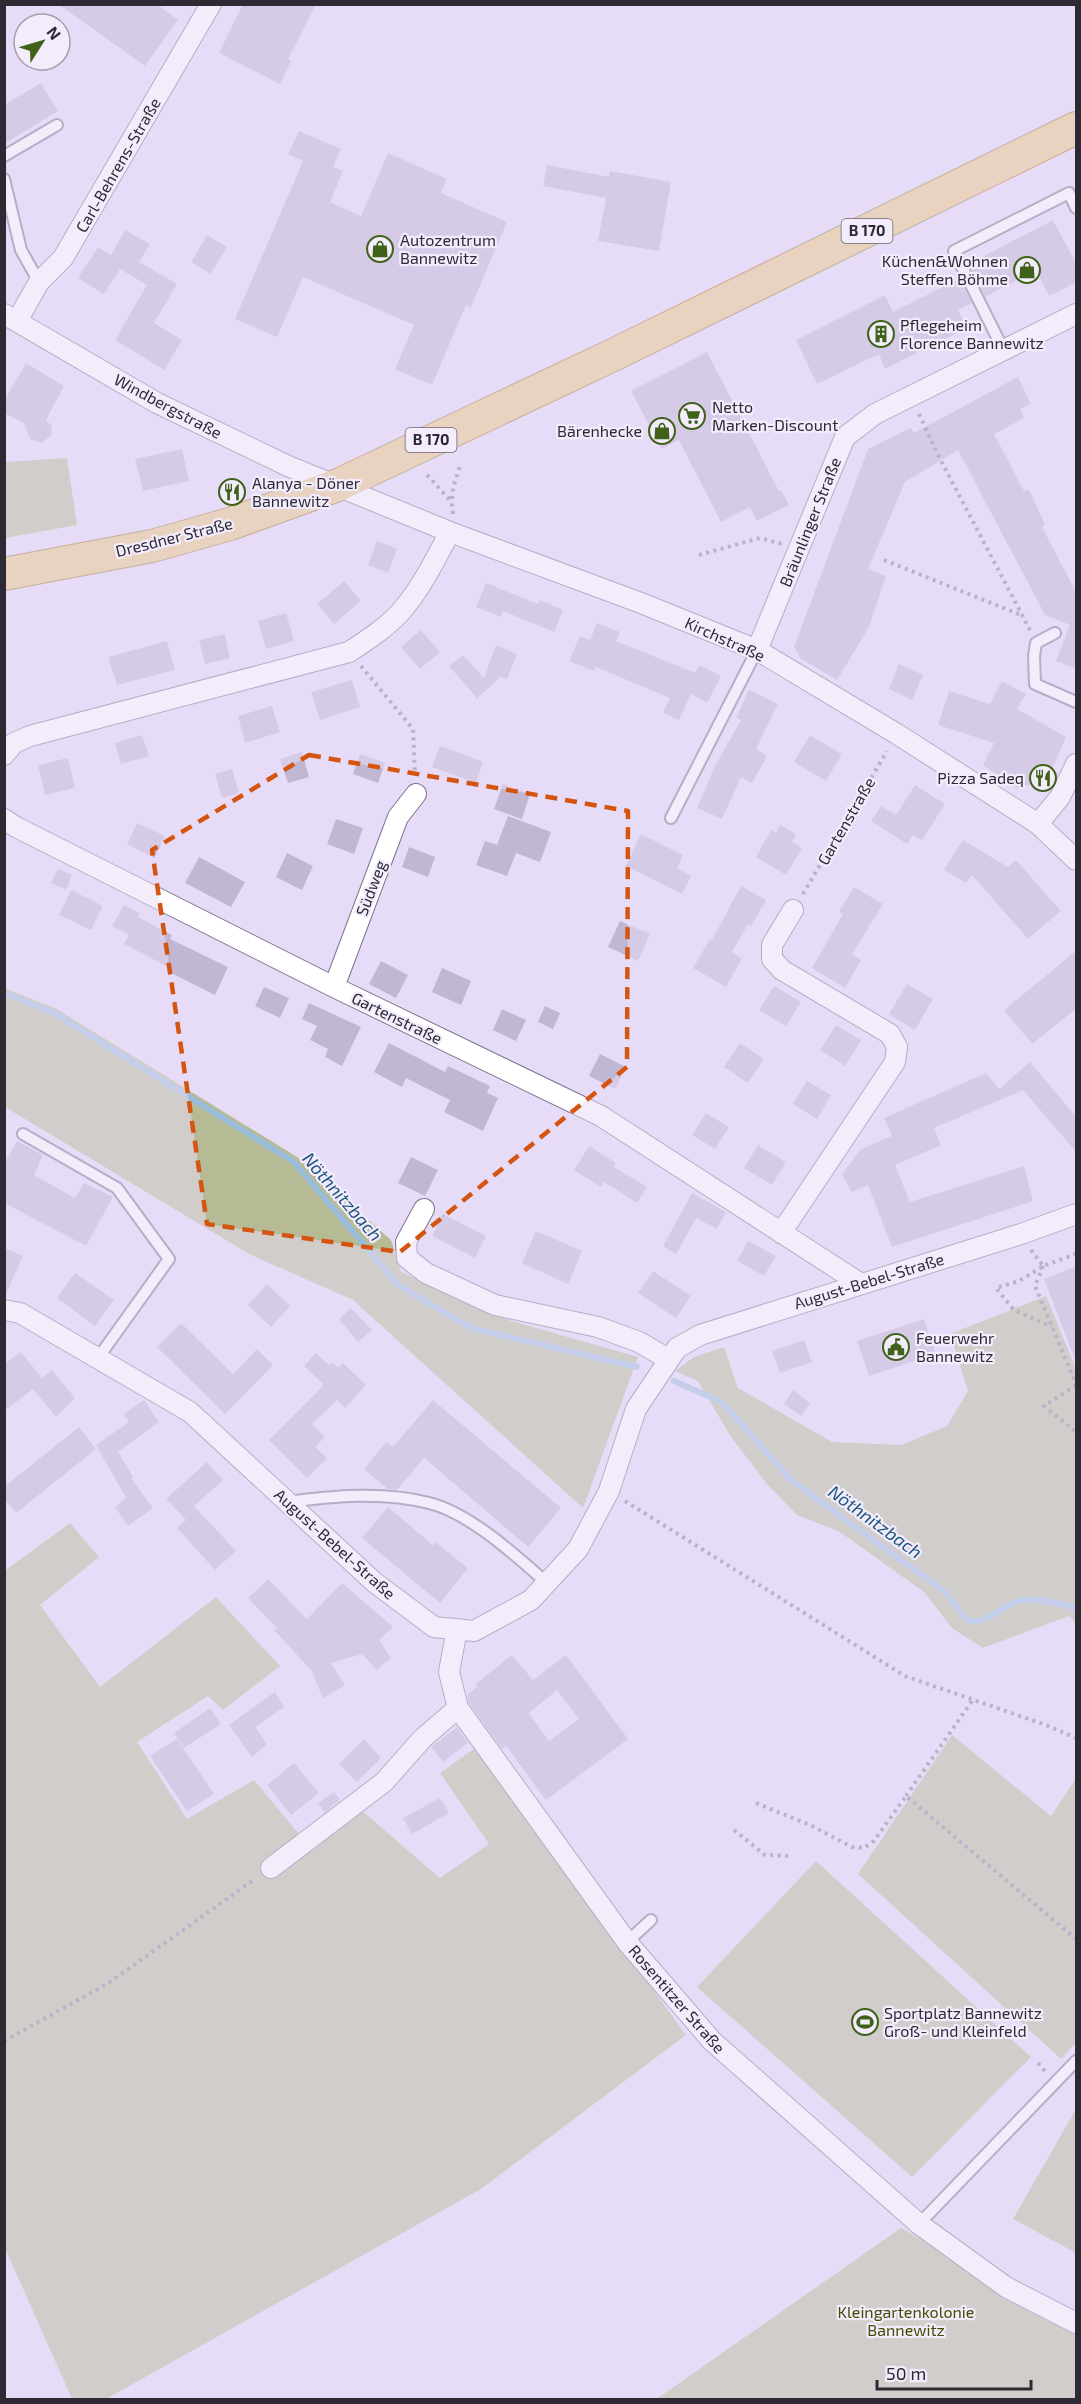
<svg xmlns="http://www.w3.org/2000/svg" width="1081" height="2404" font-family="'Exo 2',sans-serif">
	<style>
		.green { fill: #b6bb96 }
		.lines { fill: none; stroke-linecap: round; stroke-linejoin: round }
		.stream { stroke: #99bcdb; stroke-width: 6 }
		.building { fill: #c1b7d2; fill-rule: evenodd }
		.lane-casing { stroke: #7e748e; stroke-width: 14 }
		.street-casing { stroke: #7e748e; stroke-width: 22 }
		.primary-casing { stroke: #9d772b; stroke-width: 34 }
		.path { stroke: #857e90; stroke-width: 4; stroke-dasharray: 3 4.5; stroke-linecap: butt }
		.lane { stroke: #fff; stroke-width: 10 }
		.street { stroke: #fff; stroke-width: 20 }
		.primary { stroke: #e8c67d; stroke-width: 32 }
		.marked { fill: none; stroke: #d55410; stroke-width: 4.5; stroke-dasharray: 12 8; stroke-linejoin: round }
		.labels { text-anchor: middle; stroke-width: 4.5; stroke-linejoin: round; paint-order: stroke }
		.shield { fill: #f2ecfd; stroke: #696470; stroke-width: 1.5 }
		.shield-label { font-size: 15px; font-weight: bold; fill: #2e2a34 }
		.street-label { font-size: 16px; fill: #2e2a34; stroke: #f2ecfd }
		.poi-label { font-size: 16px; fill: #2e2a34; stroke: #f2ecfd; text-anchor: start }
		.park-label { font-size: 16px; fill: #464b01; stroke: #f2ecfd }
		.water-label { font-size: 18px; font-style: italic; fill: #1e557d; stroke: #f2ecfd }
	</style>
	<rect width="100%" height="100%" fill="#e7dcf8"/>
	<path class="green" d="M67,458L77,525L5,538V462Z
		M4,988L55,1008L297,1157L391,1240L401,1272L508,1320L638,1357L583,1508L353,1300L249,1254L5,1107Z
		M1046,1296L1076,1369V1624L1069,1616L983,1648L952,1628L924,1592L840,1532L797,1515L767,1484L731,1437L698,1381L675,1371L694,1357L724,1347L738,1388L832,1442L901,1445L947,1426L968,1391L950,1334Z
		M70,1523L99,1557L40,1605L100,1687L216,1597L280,1666L223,1710L208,1696L137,1742L187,1819L254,1780L308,1845L360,1809L440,1878L489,1844L440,1773L478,1746L686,2035L481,2189L106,2399H72L5,2248L4,1569L6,1570Z
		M952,1735L1051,1816L1076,1778V2043L1061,2059L858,1874Z
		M816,1861L1031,2057L912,2177L697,1987Z
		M1076,2109V2253L1013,2219Z
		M901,2228L1006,2287L1076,2323V2399L655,2400Z"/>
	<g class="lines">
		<path class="stream" d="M4,993L54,1013L294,1162L398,1285L471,1328L637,1367
			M674,1381L722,1402L791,1480L945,1592L969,1622C989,1621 998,1610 1016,1602C1029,1596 1063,1604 1076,1608"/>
	</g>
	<path class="building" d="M58,4H157L178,20L145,66Z
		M243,4H316L288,59L291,61L280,84L219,53Z
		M41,83L58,111L4,144V105Z
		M299,131L341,149L333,167L343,171L330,202L361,216L388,153L447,179L441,193L507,222L471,307L466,305L432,385L395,369L414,325L303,277L277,337L235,319L303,161L288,154Z
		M547,165L609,177L610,171L671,182L659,251L598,241L606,198L543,186Z
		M1053,220L1077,265V282L1049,296L1036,270L985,297L969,264Z
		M125,230L150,244L139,262L177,284L154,323L182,340L164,370L115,340L147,285L120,269L104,294L78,278L98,247L111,255Z
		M207,235L227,247L211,274L191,262Z
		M959,279L972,303L958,310L967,328L885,369L879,354L817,384L796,340L885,295L893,312Z
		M707,352L779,491L781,490L789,505L757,521L750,507L721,522L679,440L662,449L631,391Z
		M26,363L64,386L46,420L51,425L52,435L41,443L30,439L24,423L4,413V401Z
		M1018,377L1031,404L1020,409L1024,418L994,434L1024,491L1029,490L1045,524L1042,527L1077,594V669L1056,661L1070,625L1045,615L958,450L905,482L868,569L886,576L869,627L837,680L800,658L794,647L868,449L911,428L914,433Z
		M182,449L189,481L143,491L135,459Z
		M377,541L397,549L388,573L368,565Z
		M344,581L361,601L334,624L317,604Z
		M486,583L538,604L540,600L563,610L554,632L503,611L501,617L476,607Z
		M286,613L294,641L266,649L258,621Z
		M597,623L620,632L616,641L695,673L699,665L721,676L707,703L691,694L679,720L663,713L670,698L596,667L594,671L569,661L580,636L590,640Z
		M421,630L440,652L420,669L401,647Z
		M225,634L230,658L205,664L199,640Z
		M167,641L175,670L117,685L108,657Z
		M496,645L517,654L507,679L501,677L476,699V697L449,666L463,655L484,678Z
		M899,664L923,675L912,700L889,689Z
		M352,680L360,707L320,720L311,692Z
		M1002,681L1026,694L1017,709L1066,737L1047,781L1017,788L983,765L994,743L938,725L949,691L990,704Z
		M749,690L778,704L756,749L767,756L752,783L741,777L722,819L697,808L715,766L741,720L736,718Z
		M272,706L280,732L245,743L238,716Z
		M142,735L149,756L121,764L115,743Z
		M810,735L842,754L826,781L794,762Z
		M440,746L483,762L476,783L432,767Z
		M302,752L309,777L288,783L280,759Z
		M360,754L385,763L378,783L353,774Z
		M68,758L75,788L45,795L38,765Z
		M232,769L239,793L222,798L215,774Z
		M503,784L530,794L522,819L494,809Z
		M915,785L945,804L922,840L913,835L907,844L871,821L881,806L896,815Z
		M508,816L551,832L540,862L516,853L507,876L476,865L485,841L497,845Z
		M336,819L363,828L354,854L327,844Z
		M137,823L165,836L154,858L127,844Z
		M780,825L796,834L792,842L802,848L786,875L756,857L771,830L776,833Z
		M641,834L683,855L677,868L691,876L682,894L626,866Z
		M963,840L1008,867L1016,860L1061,911L1028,939L972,875L966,883L944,870Z
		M409,847L435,857L428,877L402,867Z
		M287,853L313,866L302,890L276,877Z
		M199,857L245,882L231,907L185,883Z
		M58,869L72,875L66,890L51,883Z
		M741,886L766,900L751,926L748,924L732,952L742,959L726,987L693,968L710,939L712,940Z
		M854,887L883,904L852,954L861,960L845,988L812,968L843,914L839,912Z
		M71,890L103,906L91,930L59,915Z
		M124,905L140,913L138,917L172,935L170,939L228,967L215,995L171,973L172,969L124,944L129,935L112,926Z
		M620,921L650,934L638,961L608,947Z
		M1077,950V1008L1032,1044L1004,1010Z
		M381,961L408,975L396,998L369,984Z
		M442,968L471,981L461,1005L432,992Z
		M907,984L933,999L915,1030L889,1014Z
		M774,986L801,1002L786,1026L759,1010Z
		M264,987L289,998L280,1018L255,1006Z
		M309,1003L361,1027L342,1066L325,1057L328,1049L310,1040L317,1026L302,1019Z
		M545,1006L560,1013L553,1029L538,1022Z
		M502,1009L526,1020L516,1041L493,1030Z
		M836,1025L861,1040L845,1066L820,1050Z
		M389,1043L445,1072L448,1066L490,1086L487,1093L498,1098L483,1131L444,1112L450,1100L406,1078L402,1087L374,1072Z
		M740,1043L764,1059L748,1083L724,1067Z
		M600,1054L626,1067L615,1089L589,1076Z
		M1030,1062L1077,1118V1153L1023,1090L934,1128L941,1145L895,1165L910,1202L1024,1166L1033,1201L892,1247L868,1185L852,1192L842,1174L861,1149L892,1136L884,1118L986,1073L999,1089Z
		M807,1081L831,1095L817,1119L793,1104Z
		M706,1113L729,1127L715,1149L692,1135Z
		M17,1141L43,1155L34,1175L75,1198L84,1183L113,1197L86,1246L4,1203V1164Z
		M758,1145L786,1162L772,1185L744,1168Z
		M589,1146L616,1163L614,1167L647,1187L637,1203L604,1182L601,1187L574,1170Z
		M411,1157L438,1170L425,1196L398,1183Z
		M692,1193L726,1212L717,1229L696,1218L676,1254L663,1246Z
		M443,1214L486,1236L475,1258L432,1236Z
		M536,1231L582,1251L568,1284L522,1263Z
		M748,1241L776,1256L764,1276L737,1261Z
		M4,1248L23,1256L4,1298Z
		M1077,1266V1360H1075L1044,1279Z
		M653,1271L691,1296L676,1318L638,1293Z
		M75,1273L114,1300L95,1326L57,1298Z
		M267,1284L290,1306L271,1327L248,1305Z
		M351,1308L372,1330L358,1342L339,1319Z
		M924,1319L936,1354L869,1376L857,1341Z
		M181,1323L233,1374L257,1349L273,1365L225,1414L157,1347Z
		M804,1340L812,1362L780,1373L772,1351Z
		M21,1352L42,1378L52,1370L75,1398L56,1417L33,1389L4,1411V1364Z
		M316,1353L329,1365L332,1362L338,1368L343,1363L366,1385L345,1408L337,1400L312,1424L325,1437L315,1447L327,1458L307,1478L269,1440L322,1387L323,1384L304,1366Z
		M793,1390L810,1403L801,1416L784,1404Z
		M144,1400L159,1422L118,1452L133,1477L131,1478L153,1508L128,1526L115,1507L126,1498L96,1445L129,1422L124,1414Z
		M433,1400L561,1508L528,1547L424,1458L397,1490L388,1489L364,1469L386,1442L393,1447Z
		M79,1427L96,1449L16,1513L4,1499V1487Z
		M207,1462L223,1480L194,1506L236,1551L215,1570L177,1528L186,1520L166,1499Z
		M388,1507L433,1545L435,1542L468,1568L440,1603L362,1538Z
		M268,1579L307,1619L342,1583L393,1627L379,1640L391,1658L377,1670L362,1654L331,1663L345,1685L323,1698L311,1670L274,1630L277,1628L248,1598Z
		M512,1655L533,1680L566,1655L628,1739L546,1800L506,1746L502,1749L469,1703L467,1695L478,1686L476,1684ZM557,1690L579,1719L549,1741L529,1713Z
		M275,1692L284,1707L255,1727L267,1744L252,1757L229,1725Z
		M210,1708L221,1724L184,1748L174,1733Z
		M457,1727L468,1743L443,1762L431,1747Z
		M177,1739L214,1794L187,1811L150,1756Z
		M364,1739L381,1758L357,1782L339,1764Z
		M294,1763L319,1793L291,1815L267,1785Z
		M334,1792L340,1800L325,1812L318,1803Z
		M440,1798L449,1813L412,1834L403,1818Z"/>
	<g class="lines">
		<defs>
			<path id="lane" d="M4,156L57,125
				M4,179L21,250L39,282
				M1004,351L954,251L1069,193L1076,208
				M1055,633L1036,643L1034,656L1035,684L1076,702
				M671,818L757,650
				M23,1134L117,1188L169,1259L98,1358
				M287,1502C333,1496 383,1491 429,1503C470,1513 516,1556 547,1583
				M627,1942L651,1920
				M919,2224L1076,2061"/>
			<path id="street" d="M4,314L157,403L288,466L450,532L641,603L757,650L897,734L1038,824L1076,860
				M17,321L39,282L63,258L211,4
				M757,650L845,437L875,414L1076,314
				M4,755L14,743L30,736L349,652C369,639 389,626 404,608C423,585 436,558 450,532
				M4,819L16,827L334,987L601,1116L861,1284
				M1038,824L1060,797L1076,764
				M334,987L398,817L416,794
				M424,1209L406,1242L407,1258L426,1273L495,1305L598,1327L639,1342L668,1359
				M781,1233L895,1062L897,1047L890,1034L782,970L772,959V945L793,910
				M4,1310L20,1313L190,1412L374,1582L434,1627L474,1631L531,1600L578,1549L609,1491L636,1409L677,1348L700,1335L1021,1234L1076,1214
				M457,1629L449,1672L458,1708L627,1942L712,2041L919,2224L1006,2287L1076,2323
				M271,1868L384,1782L423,1738L458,1708"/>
			<path id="primary" d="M4,574L152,546L230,524L338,485L613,355L1076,128"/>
		</defs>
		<use href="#lane" class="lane-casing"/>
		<use href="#street" class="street-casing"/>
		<use href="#primary" class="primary-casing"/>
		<path class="path" d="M919,414L939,457L1031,632
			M427,475L450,500
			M453,514C450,496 454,483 460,466
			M699,555L760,538L782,544
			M884,560L1021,615
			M361,666L413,729L415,775
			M803,894L887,751
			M1031,1250L1043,1266L1076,1254
			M1043,1266L1035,1286L1076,1384
			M1042,1267L1019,1281L996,1288L1014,1310L1052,1327
			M1076,1385L1044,1406L1076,1432
			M625,1501L905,1676L1046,1725L1076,1738
			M906,1796L972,1701
			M756,1803L810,1825L852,1847L864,1848L874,1841L906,1796L1076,1939
			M734,1830L765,1855L791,1856
			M4,2041L107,1984L255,1879
			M1038,2063L1047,2073"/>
		<use href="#lane" class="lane"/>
		<use href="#street" class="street"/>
		<use href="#primary" class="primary"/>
	</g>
	<path d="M0 0H1081V2404H0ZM309,755L628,811L627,1067L400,1252L207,1224L152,850Z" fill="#e7dcf8" fill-opacity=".55" fill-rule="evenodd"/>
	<path class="marked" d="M309,755L628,811L627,1067L400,1252L207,1224L152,850Z"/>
	<defs>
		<symbol id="shop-ring" viewBox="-11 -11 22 22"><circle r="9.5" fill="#f2ecfd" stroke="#406118" stroke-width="1.5"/><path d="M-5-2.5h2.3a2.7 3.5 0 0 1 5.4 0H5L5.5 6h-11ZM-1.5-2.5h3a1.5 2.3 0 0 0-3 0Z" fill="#406118"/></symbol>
		<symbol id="building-ring" viewBox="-11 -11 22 22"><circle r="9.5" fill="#f2ecfd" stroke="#406118" stroke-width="1.5"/><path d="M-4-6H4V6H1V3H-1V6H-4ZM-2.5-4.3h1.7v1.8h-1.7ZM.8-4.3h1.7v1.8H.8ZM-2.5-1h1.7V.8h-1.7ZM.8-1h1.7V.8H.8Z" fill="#406118"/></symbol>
		<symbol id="supermarket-ring" viewBox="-11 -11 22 22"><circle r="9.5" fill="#f2ecfd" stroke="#406118" stroke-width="1.5"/><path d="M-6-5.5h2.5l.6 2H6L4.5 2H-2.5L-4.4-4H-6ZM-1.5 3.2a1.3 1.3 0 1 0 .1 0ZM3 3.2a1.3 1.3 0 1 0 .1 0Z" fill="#406118"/></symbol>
		<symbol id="restaurant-ring" viewBox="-11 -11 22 22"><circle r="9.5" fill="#f2ecfd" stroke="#406118" stroke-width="1.5"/><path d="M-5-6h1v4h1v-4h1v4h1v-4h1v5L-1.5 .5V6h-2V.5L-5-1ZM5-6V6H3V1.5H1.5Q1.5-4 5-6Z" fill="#406118"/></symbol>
		<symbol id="civic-ring" viewBox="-11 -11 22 22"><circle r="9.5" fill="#f2ecfd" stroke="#406118" stroke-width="1.5"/><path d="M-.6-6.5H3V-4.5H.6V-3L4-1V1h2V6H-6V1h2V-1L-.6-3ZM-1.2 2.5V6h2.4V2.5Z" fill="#406118"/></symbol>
		<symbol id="stadium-ring" viewBox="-11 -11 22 22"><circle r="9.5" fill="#f2ecfd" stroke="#406118" stroke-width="1.5"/><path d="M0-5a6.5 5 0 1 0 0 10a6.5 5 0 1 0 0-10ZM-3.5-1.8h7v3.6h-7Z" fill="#406118"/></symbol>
	</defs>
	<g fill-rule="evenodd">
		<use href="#shop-ring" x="365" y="234" width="30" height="30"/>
		<use href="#shop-ring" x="1012" y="255" width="30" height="30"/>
		<use href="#building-ring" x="866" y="319" width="30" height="30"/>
		<use href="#supermarket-ring" x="677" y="401" width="30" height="30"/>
		<use href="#shop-ring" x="647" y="416" width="30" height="30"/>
		<use href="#restaurant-ring" x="217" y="477" width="30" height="30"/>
		<use href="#restaurant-ring" x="1028" y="763" width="30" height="30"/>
		<use href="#civic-ring" x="881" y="1332" width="30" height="30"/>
		<use href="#stadium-ring" x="850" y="2007" width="30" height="30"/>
	</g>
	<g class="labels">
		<g class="shield">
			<rect x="841.5" y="219" width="51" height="24" rx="4.5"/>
			<rect x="405.5" y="428" width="51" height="24" rx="4.5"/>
		</g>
		<g class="shield-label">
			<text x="867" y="236">B 170</text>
			<text x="431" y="445">B 170</text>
		</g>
		<g class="street-label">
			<text transform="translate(118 165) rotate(-60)" y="6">Carl-Behrens-Straße</text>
			<text transform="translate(168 406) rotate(28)" y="6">Windbergstraße</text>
			<text transform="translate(810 522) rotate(-68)" y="6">Bräunlinger Straße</text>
			<text transform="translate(174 537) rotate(-14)" y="6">Dresdner Straße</text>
			<text transform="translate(725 639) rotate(24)" y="6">Kirchstraße</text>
			<text transform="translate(846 821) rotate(-60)" y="6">Gartenstraße</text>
			<text transform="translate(371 888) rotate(-69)" y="6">Südweg</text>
			<text transform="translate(397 1018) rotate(26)" y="6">Gartenstraße</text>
			<text transform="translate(869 1281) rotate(-17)" y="6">August-Bebel-Straße</text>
			<text transform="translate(335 1544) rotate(42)" y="6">August-Bebel-Straße</text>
			<text transform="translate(677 1999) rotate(49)" y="6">Rosentitzer Straße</text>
		</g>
		<g class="poi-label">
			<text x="400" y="246">Autozentrum<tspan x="400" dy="18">Bannewitz</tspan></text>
			<text x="1008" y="267" text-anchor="end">Küchen&amp;Wohnen<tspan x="1008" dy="18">Steffen Böhme</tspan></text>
			<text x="900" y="331">Pflegeheim<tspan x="900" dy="18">Florence Bannewitz</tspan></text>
			<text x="712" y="413">Netto<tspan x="712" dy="18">Marken-Discount</tspan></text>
			<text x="642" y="437" text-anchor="end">Bärenhecke</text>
			<text x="252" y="489">Alanya - Döner<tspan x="252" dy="18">Bannewitz</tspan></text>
			<text x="1024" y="784" text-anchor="end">Pizza Sadeq</text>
			<text x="916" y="1344">Feuerwehr<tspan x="916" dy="18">Bannewitz</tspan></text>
			<text x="884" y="2019">Sportplatz Bannewitz<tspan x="884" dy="18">Groß- und Kleinfeld</tspan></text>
		</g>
		<g class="park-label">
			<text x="906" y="2318">Kleingartenkolonie<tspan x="906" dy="18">Bannewitz</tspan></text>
		</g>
		<g class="water-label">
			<text transform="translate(342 1197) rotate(49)" y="6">Nöthnitzbach</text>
			<text transform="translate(875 1522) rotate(36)" y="6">Nöthnitzbach</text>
		</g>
	</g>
	<rect width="1081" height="2404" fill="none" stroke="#2e2a34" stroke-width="12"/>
	<g transform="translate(42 42) rotate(53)"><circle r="28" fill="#f2ecfd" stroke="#a49ead" stroke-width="1.5"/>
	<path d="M0-4.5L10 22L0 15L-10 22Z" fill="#406118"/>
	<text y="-9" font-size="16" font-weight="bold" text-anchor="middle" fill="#2e2a34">N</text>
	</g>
	<path d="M877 2380v9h154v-9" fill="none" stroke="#2e2a34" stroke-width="3"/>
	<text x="886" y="2380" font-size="18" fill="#2e2a34" stroke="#f2ecfd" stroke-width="4.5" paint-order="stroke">50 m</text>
</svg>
